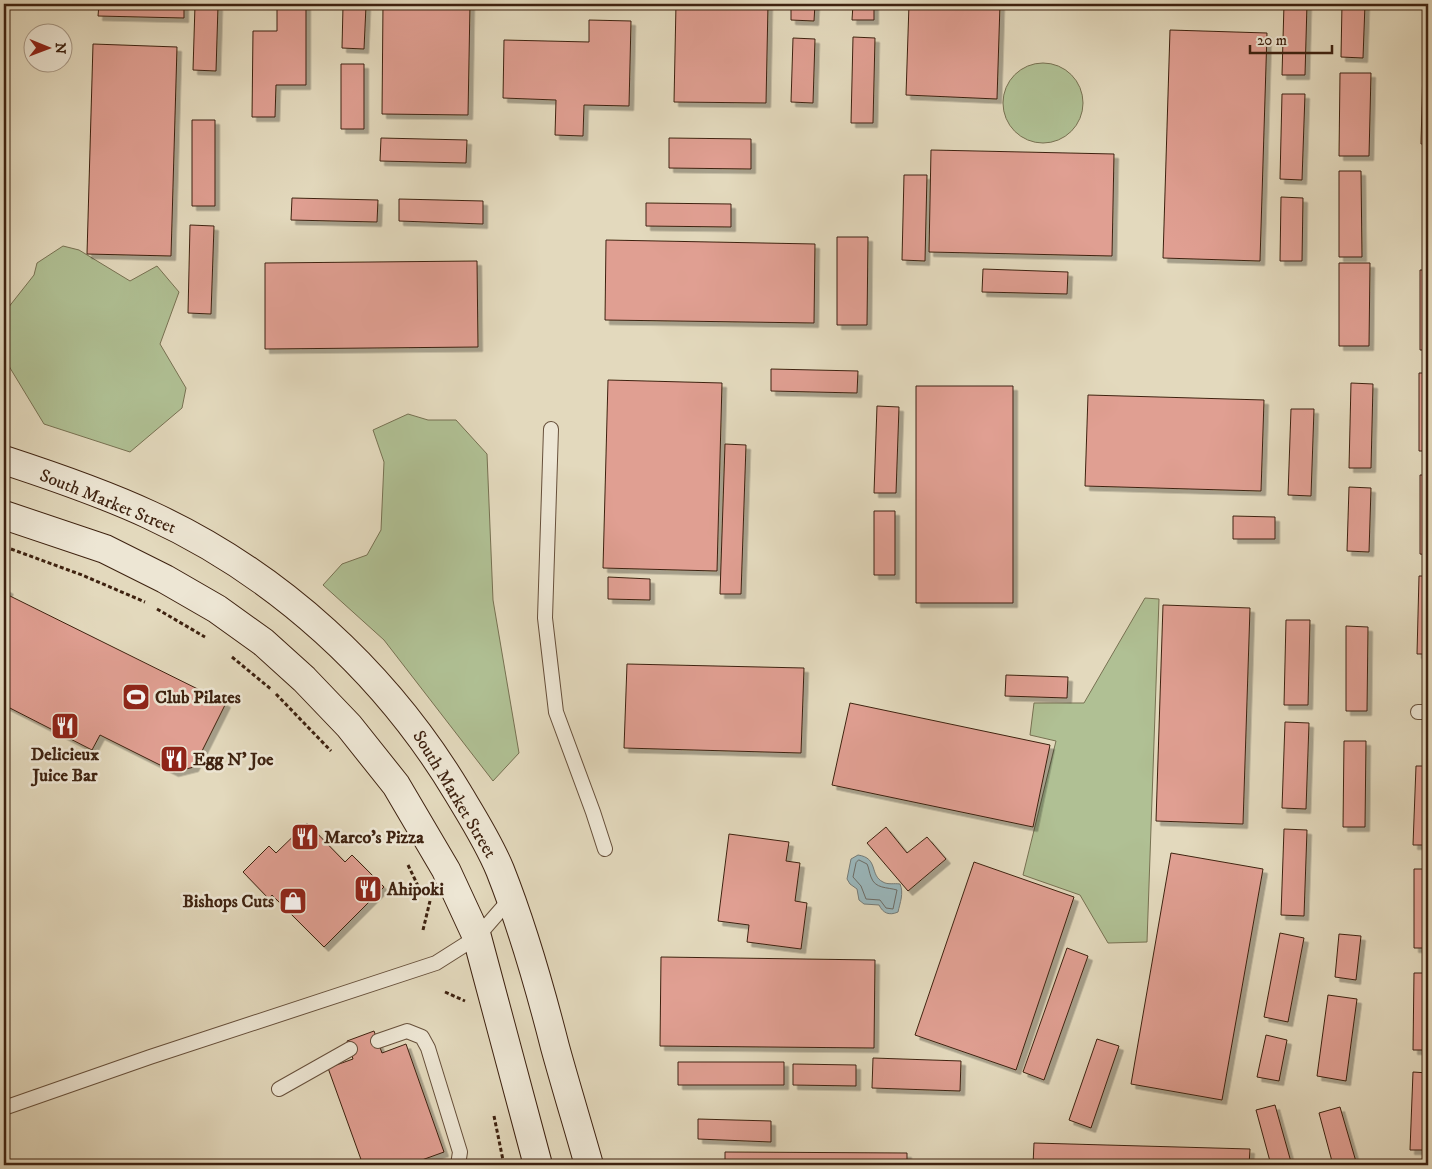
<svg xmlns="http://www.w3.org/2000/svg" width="1432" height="1169" font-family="'IM FELL DW Pica',serif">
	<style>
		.green { fill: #b0c094; stroke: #777152 }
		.water { fill: #9ab7bc; stroke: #757b77 }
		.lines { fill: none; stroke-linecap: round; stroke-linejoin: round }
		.shore { stroke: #6c6c66; stroke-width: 1 }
		.building { fill: #e09f92; stroke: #3e2210; filter: url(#shadow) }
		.lane-casing { stroke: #67503b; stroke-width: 16 }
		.secondary-casing { stroke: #3e2210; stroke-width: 30 }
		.path { stroke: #3e2210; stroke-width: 3; stroke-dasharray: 4 2.5; stroke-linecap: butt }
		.lane { stroke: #ede6d4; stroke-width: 14 }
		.secondary { stroke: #ede6d4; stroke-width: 28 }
		.labels { text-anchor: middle; stroke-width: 5; stroke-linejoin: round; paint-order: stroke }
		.street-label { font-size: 18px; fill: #3e2210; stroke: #ede6d4 }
		.poi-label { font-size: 18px; font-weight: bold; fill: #3e2210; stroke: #ede6d4; text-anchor: start }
	</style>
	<defs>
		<filter id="shadow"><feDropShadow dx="4.5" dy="4.5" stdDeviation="0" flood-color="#0004"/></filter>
	</defs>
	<rect width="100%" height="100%" fill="#e3d9bd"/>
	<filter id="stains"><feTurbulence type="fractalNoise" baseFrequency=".004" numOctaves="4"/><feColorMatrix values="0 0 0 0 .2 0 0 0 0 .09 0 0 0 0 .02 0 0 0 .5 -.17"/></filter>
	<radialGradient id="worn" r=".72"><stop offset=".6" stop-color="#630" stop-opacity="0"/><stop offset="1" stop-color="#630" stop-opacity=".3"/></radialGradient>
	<path class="green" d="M1003 103a40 40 0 1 1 80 0a40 40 0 1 1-80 0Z
		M63,246L79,250L130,281L157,266L179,292L160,344L186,388L182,408L130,452L44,424L4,358V313L34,275L37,263Z
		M408,414L428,420H456L487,454L493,600L519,753L493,781L384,640L323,585L342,564L367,555L381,530L384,462L373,430Z
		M1145,598L1159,599L1147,942L1108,943L1080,895L1023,875L1056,741L1030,735L1034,703H1084Z"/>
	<path class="water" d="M858,855C879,858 869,875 883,882C888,885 894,883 900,884C904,893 900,903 898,912C889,916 883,913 879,905L864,904L859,900L857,889L850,884L847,879L851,859Z"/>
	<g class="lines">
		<path class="shore" d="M859,860L867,864C869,868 869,872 871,877C875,889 887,887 897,890L893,909L886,908L880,900L866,899L861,886L853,877L856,863Z"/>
	</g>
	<path class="building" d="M99,4H184V18L98,16Z
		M277,4H306V85H276L275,117H252L253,31H277Z
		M383,4H470L468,115L382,114Z
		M676,4H768L766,103L674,102Z
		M791,4H815L814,21L791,20Z
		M853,4H874V20H852Z
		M909,4H1000L997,99L906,95Z
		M1284,4H1307L1305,75H1282Z
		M1342,4H1365L1363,58L1341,57Z
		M195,5L218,6L216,71L193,70Z
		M343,6H366L364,49L342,48Z
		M589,20L631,21L629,106L584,105L583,136L555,135L556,100L503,98L504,40L589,42Z
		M1170,30L1267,33L1260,261L1163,258Z
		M853,37L875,38L873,123H851Z
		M793,38L815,39L813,103L791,102Z
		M93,44L177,47L171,256L87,254Z
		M341,64H364V129H341Z
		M1423,66H1428V144H1421Z
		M1340,73H1371L1369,156H1339Z
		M1282,94H1305L1302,180L1280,179Z
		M192,120H215V206H192Z
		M381,138L467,140L466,163L380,161Z
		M669,138L751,139V169L669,168Z
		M931,150L1114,154L1112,256L929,252Z
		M1423,169H1428V248H1423Z
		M1339,171H1361L1362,257H1339Z
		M904,175H927L925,261L902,260Z
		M1281,197L1303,198L1302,261H1280Z
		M292,198L378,200L377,222L291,220Z
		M399,199L483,201V224L399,221Z
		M646,203L731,204V227L646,226Z
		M190,225L214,226L211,314L188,313Z
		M837,237H868L867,325H837Z
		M606,240L815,244L814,323L605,320Z
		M477,261L478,347L265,349V263Z
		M1339,263H1370L1369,346H1339Z
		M983,269L1068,272L1067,294L982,292Z
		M1420,270H1428V350H1420Z
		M771,369L858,371L857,393L771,391Z
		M1419,373H1428V451H1419Z
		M608,380L722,383L717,571L603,568Z
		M1351,383L1373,384L1371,468H1349Z
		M916,386H1013V603H916Z
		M1088,395L1264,400L1261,491L1085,486Z
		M877,406L899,407L896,493H874Z
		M1291,409H1314L1311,496L1288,495Z
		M725,444L746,445L741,594H720Z
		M1420,475H1428V555L1420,554Z
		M1349,487L1371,488L1369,552L1347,551Z
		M874,511H895V575H874Z
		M1233,516L1275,517V539H1233Z
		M1419,576H1428V654H1417Z
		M608,577L650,579V600L608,599Z
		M4,587L9,590L6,594L226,703L194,767L174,772L100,735L92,750L4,705Z
		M1163,605L1250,608L1243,824L1156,821Z
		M1286,620H1310L1308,705H1284Z
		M1346,626L1368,627L1367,711H1346Z
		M627,664L804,668L801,753L624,748Z
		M1006,675L1068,677L1067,698L1005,696Z
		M850,703L1050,745L1033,827L832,785Z
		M1285,722L1309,723L1306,809L1282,808Z
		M1344,741H1366L1365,827H1343Z
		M1416,766H1428V845H1413Z
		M307,823L345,862L352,855L384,887L324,947L272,895L269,899L243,872L269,846L276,853Z
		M886,827L907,853L927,837L946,859L908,891L867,843Z
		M1284,829L1307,830L1304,916L1281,915Z
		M729,834L789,842L786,861L800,863L795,901L807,903L801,949L747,942L749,925L718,921Z
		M1171,853L1263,869L1222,1100L1131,1084Z
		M974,862L1074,897L1016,1070L915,1035Z
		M1414,869H1428V948H1414Z
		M1280,933L1304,938L1288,1022L1264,1017Z
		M1339,934L1361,936L1356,980L1335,977Z
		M1067,948L1088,956L1044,1080L1023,1072Z
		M661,957L875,960L874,1048L660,1046Z
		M1414,973H1428V1050H1413Z
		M1328,995L1357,999L1346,1081L1317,1076Z
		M374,1031L382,1053L406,1044L444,1152L408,1165H363L328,1068L353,1059L347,1041Z
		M1266,1035L1287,1040L1279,1081L1257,1077Z
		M1097,1039L1119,1046L1091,1128L1069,1120Z
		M873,1058L961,1061L960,1091L872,1088Z
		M678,1062H784V1085H678Z
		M793,1064L856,1065V1086L793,1085Z
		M1413,1072L1428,1073V1150H1410Z
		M1275,1105L1291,1162L1280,1165H1271L1256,1110Z
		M1340,1107L1357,1165H1333L1319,1113Z
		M698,1119L771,1121V1142L698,1139Z
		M1034,1143L1250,1149L1249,1165H1033Z
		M725,1152L907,1153V1165H725Z"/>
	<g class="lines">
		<defs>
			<path id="lane" d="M551,429L545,618L556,712L593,812L605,849
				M1418,712H1428
				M378,1041L407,1031L422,1037L428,1048L460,1152L458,1165
				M279,1089L350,1049
				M4,1108L150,1057L436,963L477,937L511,898"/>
			<path id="secondary" d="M4,460C53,476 103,493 150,515C278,574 386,673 458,793C473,818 489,843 500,870C523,928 540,988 555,1047C566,1087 578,1126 589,1165
				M4,515L105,549L165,579L217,609L263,642L304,679L349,726L396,785L446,870L477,937L538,1165"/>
		</defs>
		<use href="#lane" class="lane-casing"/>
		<use href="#secondary" class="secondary-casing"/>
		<path class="path" d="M11,549L82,575L145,602
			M157,609L205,637
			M232,657L272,690
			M276,694L331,751
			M408,865L420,890L424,891
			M423,930L430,901
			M445,992L465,1001
			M494,1116L504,1165"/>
		<use href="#lane" class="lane"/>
		<use href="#secondary" class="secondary"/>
	</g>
	<defs>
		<symbol id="stadium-square" viewBox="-11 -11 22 22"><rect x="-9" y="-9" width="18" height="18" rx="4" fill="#8f2418" stroke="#ede6d4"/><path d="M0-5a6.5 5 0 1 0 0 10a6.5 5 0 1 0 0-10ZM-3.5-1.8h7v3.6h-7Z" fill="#fff"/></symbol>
		<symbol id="restaurant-square" viewBox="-11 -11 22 22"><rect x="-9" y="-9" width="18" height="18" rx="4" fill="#8f2418" stroke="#ede6d4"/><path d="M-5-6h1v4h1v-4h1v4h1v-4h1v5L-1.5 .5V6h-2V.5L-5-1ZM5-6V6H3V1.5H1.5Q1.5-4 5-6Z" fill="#fff"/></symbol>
		<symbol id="shop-square" viewBox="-11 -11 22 22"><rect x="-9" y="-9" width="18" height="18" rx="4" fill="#8f2418" stroke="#ede6d4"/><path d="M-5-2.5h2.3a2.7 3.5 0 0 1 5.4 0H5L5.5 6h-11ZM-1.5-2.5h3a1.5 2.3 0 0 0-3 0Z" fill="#fff"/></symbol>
	</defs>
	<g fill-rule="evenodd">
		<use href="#stadium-square" x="120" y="681" width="32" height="32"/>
		<use href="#restaurant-square" x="49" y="710" width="32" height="32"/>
		<use href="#restaurant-square" x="158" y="743" width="32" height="32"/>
		<use href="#restaurant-square" x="289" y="821" width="32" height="32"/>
		<use href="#restaurant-square" x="352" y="873" width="32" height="32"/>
		<use href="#shop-square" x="277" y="885" width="32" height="32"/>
	</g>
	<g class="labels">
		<g class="street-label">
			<text transform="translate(108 501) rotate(22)" y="6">South Market Street</text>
			<text transform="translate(455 794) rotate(59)" y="6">South Market Street</text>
		</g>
		<g class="poi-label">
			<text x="155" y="703">Club Pilates</text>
			<text x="65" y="760" text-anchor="middle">Delicieux<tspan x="65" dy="21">Juice Bar</tspan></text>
			<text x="193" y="765">Egg N' Joe</text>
			<text x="324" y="843">Marco's Pizza</text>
			<text x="387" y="895">Ahipoki</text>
			<text x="274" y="907" text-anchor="end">Bishops Cuts</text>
		</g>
	</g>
	<rect width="1432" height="1169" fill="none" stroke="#e3d9bd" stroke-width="20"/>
	<rect x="5" y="5" width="1422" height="1159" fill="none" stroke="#3e2210" stroke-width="2.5"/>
	<rect x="10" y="10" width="1412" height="1149" fill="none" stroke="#3e2210"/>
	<g transform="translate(48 48) rotate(91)"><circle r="24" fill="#ede6d4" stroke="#a79886"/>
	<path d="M0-4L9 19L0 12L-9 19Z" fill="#8f2418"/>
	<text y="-8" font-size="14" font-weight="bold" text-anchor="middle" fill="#3e2210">N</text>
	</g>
	<path d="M1250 45v8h82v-8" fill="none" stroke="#3e2210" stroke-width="2.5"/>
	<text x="1257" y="45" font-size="15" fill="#3e2210" stroke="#ede6d4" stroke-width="4" paint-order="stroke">20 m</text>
	<rect width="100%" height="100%" filter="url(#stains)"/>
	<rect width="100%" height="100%" fill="url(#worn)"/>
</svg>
